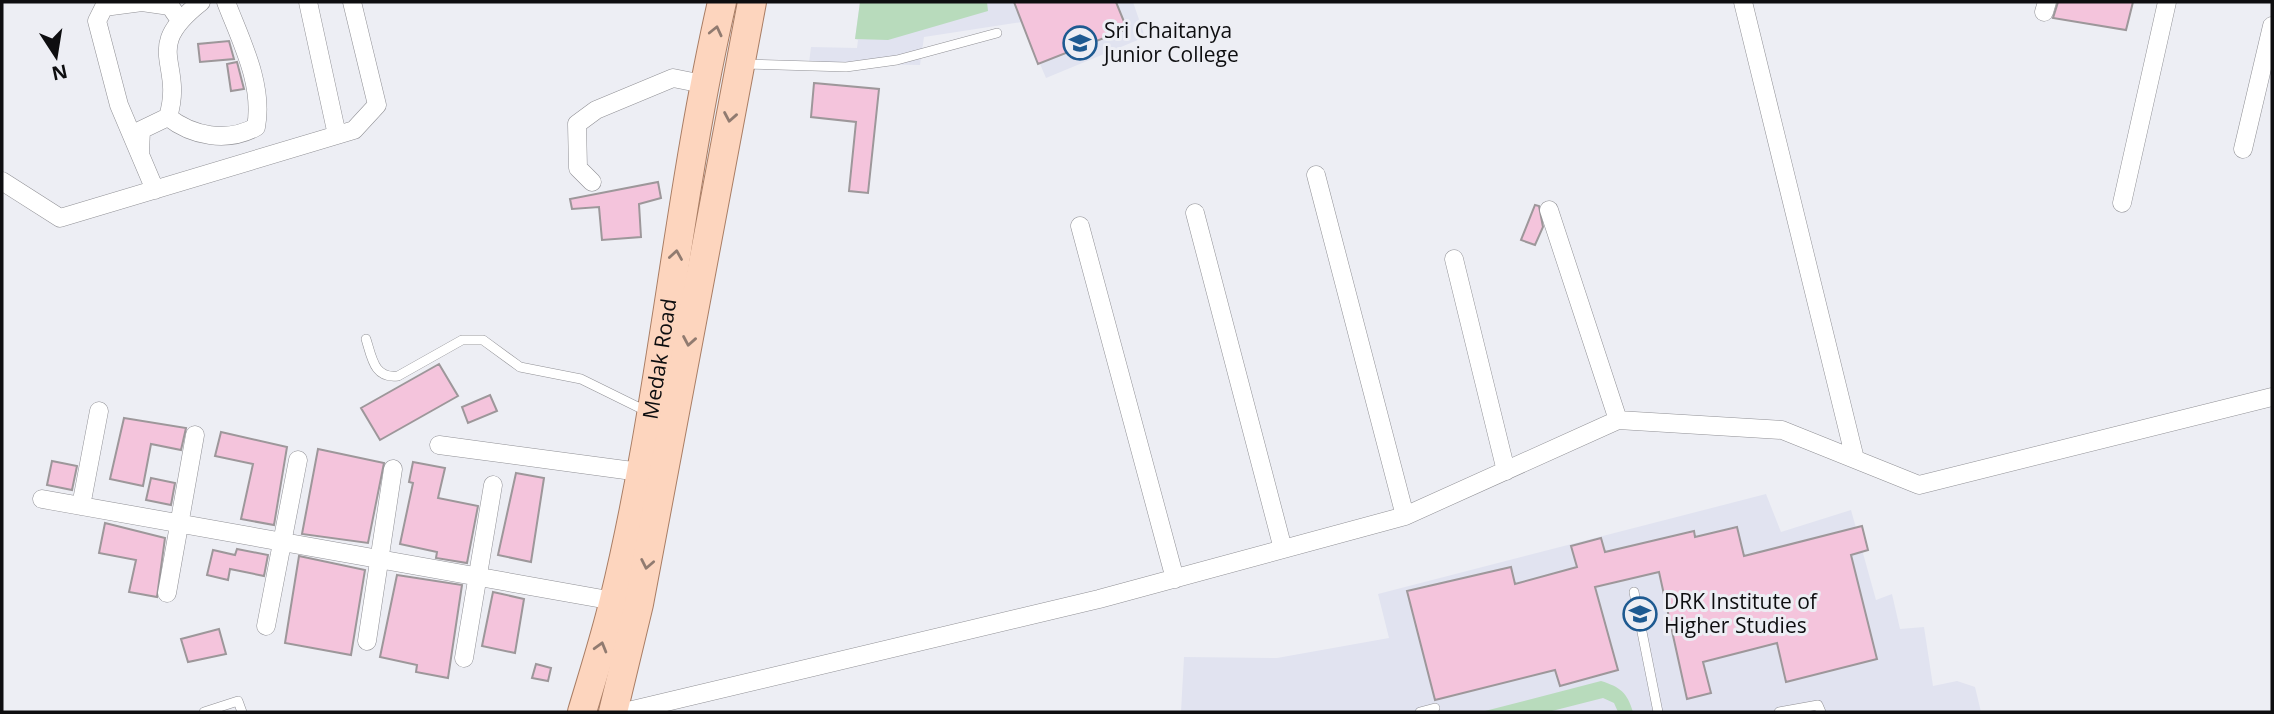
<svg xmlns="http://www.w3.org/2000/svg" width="2274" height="714" font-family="'Open Sans',sans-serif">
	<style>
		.built { fill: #e1e3f0 }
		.green { fill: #b8dbbc }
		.building { fill: #f4c4dc; stroke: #9d979a; stroke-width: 2 }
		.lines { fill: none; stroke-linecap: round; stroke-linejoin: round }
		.lane-casing { stroke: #909095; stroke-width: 10 }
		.street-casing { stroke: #909095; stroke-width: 19 }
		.primary-casing { stroke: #a97d64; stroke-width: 30 }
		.lane { stroke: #fff; stroke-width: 9 }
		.street { stroke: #fff; stroke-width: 18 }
		.primary { stroke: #fdd5be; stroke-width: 28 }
		.oneway { stroke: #917b70 }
		.labels { text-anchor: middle; stroke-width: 6; stroke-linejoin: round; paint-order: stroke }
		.poi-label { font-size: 21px; fill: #0e0e10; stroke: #edeef4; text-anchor: start }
		.street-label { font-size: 21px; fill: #0e0e10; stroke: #edeef4 }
	</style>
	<rect width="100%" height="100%" fill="#edeef4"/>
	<path class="built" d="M860,2H1133L1145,37L1046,78L1022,22L924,37L920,65L809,63L811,47L857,48L858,40L855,39Z
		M1766,494L1781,532L1851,510L1876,600L1892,594L1900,629L1924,627L1933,686L1957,681L1975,687L1981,712H1181L1184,657L1277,658L1389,638L1378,594Z"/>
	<path class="green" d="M860,2H987L988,11L888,40L855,39Z
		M1601,681C1620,687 1627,692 1633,712H1618L1614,703L1603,698L1548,712H1481Z"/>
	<path class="building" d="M1014,2H1116L1127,29L1038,64Z
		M2058,2H2133L2126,30L2053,18Z
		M229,41L234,59L200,62L198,44Z
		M237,62L244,89L231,91L227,64Z
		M814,83L879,89L868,193L849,191L856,122L811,117Z
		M658,182L661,198L639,204L641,237L602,240L599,207L572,209L570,199Z
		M1535,205L1539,206L1543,227L1535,245L1521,240Z
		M439,364L458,396L380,440L361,408Z
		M490,395L497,411L468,423L462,407Z
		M124,418L186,428L181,450L151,444L143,486L110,479Z
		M221,432L287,447L274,525L241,519L253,464L215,456Z
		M318,449L384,463L368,543L302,534Z
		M52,461L77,466L72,490L47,485Z
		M413,462L445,468L438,498L478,506L467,563L436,558L437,552L400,544L413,483L409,482Z
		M516,473L544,478L531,562L498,555Z
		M151,478L175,483L171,505L146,500Z
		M105,523L165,538L157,597L129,592L136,560L99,553Z
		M1862,526L1868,550L1851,555L1877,659L1786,682L1777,643L1703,662L1711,693L1687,699L1659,572L1595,587L1618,670L1560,686L1555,670L1435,700L1407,591L1511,567L1515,584L1577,567L1571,546L1601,538L1605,552L1694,531L1695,537L1737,527L1744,556Z
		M237,549L268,555L264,576L230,569L228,580L207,575L213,550L235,555Z
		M299,556L365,570L351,655L285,643Z
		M397,575L462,585L448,678L416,672L417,665L380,657Z
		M493,592L524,599L515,653L482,646Z
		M219,629L226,654L188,662L181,639Z
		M536,664L551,668L548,681L532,678Z"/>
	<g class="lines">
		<defs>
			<path id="lane" d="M744,64L846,67L897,60L997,33
				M366,339C372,358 374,379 398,376L462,340H483L520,367L581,379L646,411
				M1634,592L1658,712
				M204,712L238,701L242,712
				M1420,712L1435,708
				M1779,712L1818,705L1821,712"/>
			<path id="street" d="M308,2L337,135
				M1743,2L1855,459
				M2044,12L2047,2
				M168,117C192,136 227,143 256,127C264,85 241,41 226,2
				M2243,149L2272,26
				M140,152L141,130L168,117C185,61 140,50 201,2
				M1316,175L1405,516
				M2,181L60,218L354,130L377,105L352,2
				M592,182L578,168L577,124L596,110L673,78L703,84
				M155,190L119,105L97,21L104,7L142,2L170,6L179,19
				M2122,203L2167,2
				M1549,210L1618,420
				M1195,213L1283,549
				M1080,226L1175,579
				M1454,259L1506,471
				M439,445L640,472
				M42,499L614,601
				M81,506L99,411
				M167,593L195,435
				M266,626L298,460
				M367,641L393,469
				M464,658L493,485
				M624,712L1099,599L1405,516L1618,420L1782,430L1919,485L2272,397"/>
			<g id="primary">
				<path id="s1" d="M582,712C593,675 605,638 614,600C662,403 677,199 722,2"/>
				<path d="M613,712L639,604L752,2"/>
			</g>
		</defs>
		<use href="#lane" class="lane-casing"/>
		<use href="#street" class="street-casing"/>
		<use href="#primary" class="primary-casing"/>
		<use href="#lane" class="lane"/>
		<use href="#street" class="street"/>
		<use href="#primary" class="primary"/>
	</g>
	<defs><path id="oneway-chevron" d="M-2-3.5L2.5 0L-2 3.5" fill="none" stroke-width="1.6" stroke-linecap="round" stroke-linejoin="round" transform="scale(1.75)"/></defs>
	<g class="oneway">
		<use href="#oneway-chevron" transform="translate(716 31) rotate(-77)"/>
		<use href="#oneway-chevron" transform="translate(730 117) rotate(100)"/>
		<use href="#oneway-chevron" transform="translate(676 255) rotate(-81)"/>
		<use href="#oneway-chevron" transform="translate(689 341) rotate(100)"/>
		<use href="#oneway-chevron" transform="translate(647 564) rotate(101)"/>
		<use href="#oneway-chevron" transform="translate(601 647) rotate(-74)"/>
	</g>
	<defs>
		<symbol id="university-ring" viewBox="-11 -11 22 22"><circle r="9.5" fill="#edeef4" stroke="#1e5a91" stroke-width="1.5"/><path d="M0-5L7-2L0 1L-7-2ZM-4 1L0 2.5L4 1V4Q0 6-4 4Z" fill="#1e5a91"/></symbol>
	</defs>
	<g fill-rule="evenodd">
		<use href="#university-ring" x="1061" y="24" width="38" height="38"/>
		<use href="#university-ring" x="1621" y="595" width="38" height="38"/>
	</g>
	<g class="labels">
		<g class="poi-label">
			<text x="1104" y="38">Sri Chaitanya<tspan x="1104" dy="24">Junior College</tspan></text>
			<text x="1664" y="609">DRK Institute of<tspan x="1664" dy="24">Higher Studies</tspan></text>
		</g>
		<g class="street-label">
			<text dy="7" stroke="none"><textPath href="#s1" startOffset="362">Medak Road</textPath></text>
		</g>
	</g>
	<rect width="2274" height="714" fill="none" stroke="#0e0e10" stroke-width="7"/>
	<g transform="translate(56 56) rotate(168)" stroke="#edeef4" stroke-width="5" paint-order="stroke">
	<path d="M0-5L12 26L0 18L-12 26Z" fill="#0e0e10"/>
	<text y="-10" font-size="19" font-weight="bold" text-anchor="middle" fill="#0e0e10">N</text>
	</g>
</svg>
